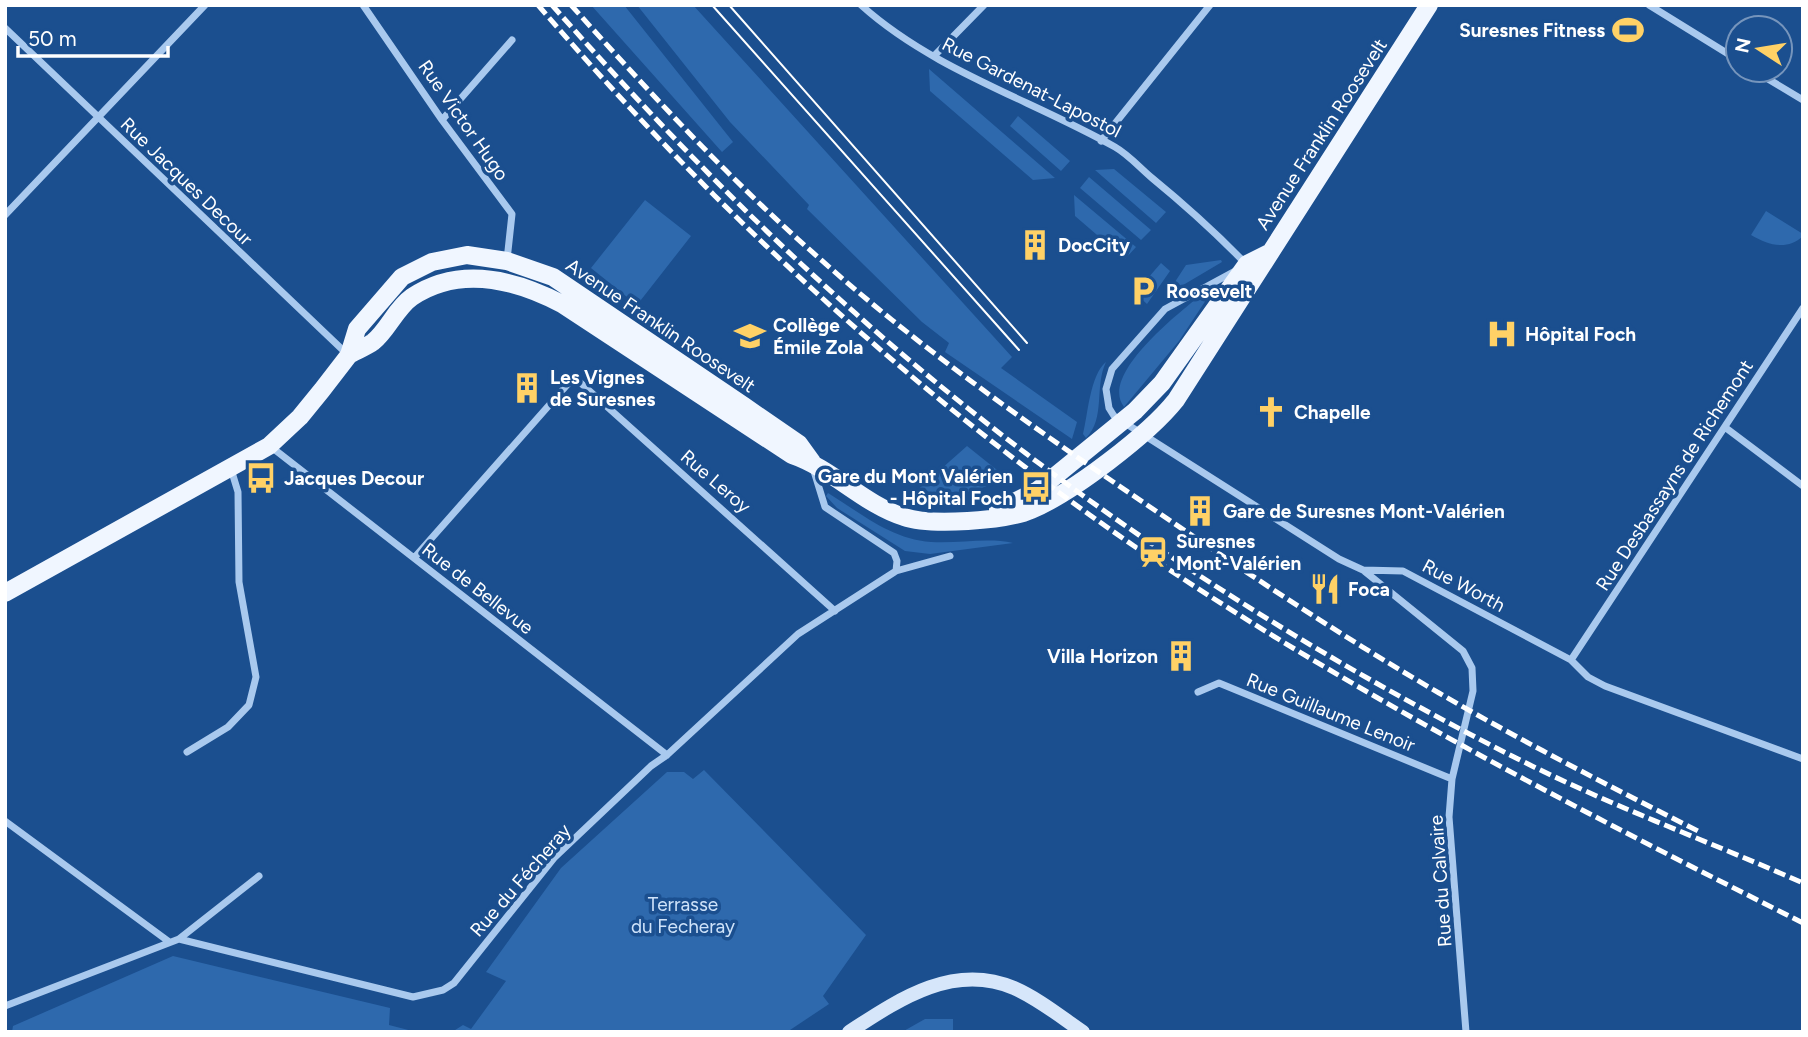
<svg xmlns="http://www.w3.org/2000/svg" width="1808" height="1037" font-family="Figtree,sans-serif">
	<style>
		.green { fill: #2e69ad }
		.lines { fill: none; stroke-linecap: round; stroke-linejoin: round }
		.street { stroke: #a9c9ee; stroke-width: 7 }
		.secondary { stroke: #d6e6fa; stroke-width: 14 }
		.primary { stroke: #f0f6ff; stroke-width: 18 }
		.tram { stroke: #fff; stroke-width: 2 }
		.rail { stroke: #fff; stroke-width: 5; stroke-dasharray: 12 5; stroke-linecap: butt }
		.labels { text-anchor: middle; stroke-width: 7; stroke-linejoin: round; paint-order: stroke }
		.poi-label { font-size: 19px; font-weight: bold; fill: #fff; stroke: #1b4f8f; text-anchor: start }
		.street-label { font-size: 19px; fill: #fff; stroke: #1b4f8f }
		.park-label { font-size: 19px; fill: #cfe3fa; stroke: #1b4f8f }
	</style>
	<rect width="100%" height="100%" fill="#1b4f8f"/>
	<path class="green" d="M591,5H624L733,142L722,152Z
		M637,5H693L1012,357L1001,368L1077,422L1072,439L945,352L949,343L922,322L807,209L809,205L730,122Z
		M929,69L1055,178L1033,180L930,91Z
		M1018,116L1070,161L1061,171L1010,126Z
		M1114,169L1166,212L1156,223L1095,170Z
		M1089,177L1151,230L1141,240L1080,188Z
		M1074,195L1136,247L1125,259L1075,216Z
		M645,200L691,236L637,305L591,268Z
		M1766,211L1803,234V236C1787,251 1768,245 1751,235Z
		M1221,260L1222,262L1173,291L1171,288L1186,265Z
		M1161,263L1170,271L1147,304L1135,293Z
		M1201,295L1206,300L1179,341L1124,407C1099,375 1179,313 1201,295Z
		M1106,362C1094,387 1106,418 1086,438L1083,434C1088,414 1090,375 1106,362Z
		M967,446L1007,478C979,489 944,505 914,493Z
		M828,493C862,514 891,539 931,542C958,544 987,537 1013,543L930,554L905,551L837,508L826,496Z
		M704,770L866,935L823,996L829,1004L787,1032H452L463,1025L471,1029L506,981L486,972L561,868L667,772H684L693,779Z
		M173,956L390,1008L389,1025L416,1032H12L13,1026Z
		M925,1019H953V1032H902Z"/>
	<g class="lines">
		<path class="street" d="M363,5L442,120L512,214L507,260
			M861,5C933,70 1032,100 1115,147C1129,155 1140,168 1152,178C1185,205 1216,233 1246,264
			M1649,5L1738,60
			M5,28L348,355
			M935,55L984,5
			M1753,70L1803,100
			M442,120L512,40
			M1101,141L1210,5
			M5,215L205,5
			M1237,270L1165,309L1112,369L1106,389L1109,408L1114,416L1339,559L1363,570L1463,651L1472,668L1473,691L1452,779L1449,817L1466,1032
			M1726,428L1803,486
			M270,446L667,755
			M813,468L825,507L894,553L897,561L896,571
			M414,558L574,377L835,611
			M1363,570L1403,571L1571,660L1588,677L1605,686L1803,759
			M1571,660L1803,308
			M1198,692L1219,683L1452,779
			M187,752L228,727L249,705L256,677L239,582L238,492L231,469
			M5,821L168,941
			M179,939L259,876
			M5,1006L179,939L413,997L443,990L454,983L554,858L651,766L667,755L798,634L896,571L950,556"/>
		<path class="secondary" d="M849,1032C898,1000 953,962 1014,988C1039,999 1061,1017 1083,1032"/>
		<path class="primary" d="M349,355C356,351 366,347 373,342C388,330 396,308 412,297C460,265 516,280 562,304L792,455C833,469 863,504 904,517C930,526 1006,521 1031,510C1072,493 1149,434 1176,400L1429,5
			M998,510L1038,490L1135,411L1162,383L1247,264L1271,252
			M5,593L269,446L300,417L322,390L349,355L357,329L402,277L432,262L467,255L507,261L553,277L744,406L799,444L812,462"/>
		<path class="tram" d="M712,5L1019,350
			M729,5L1027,343"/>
		<path class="rail" d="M538,5C713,209 912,393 1134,546C1345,690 1575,808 1803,923
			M552,5C645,110 741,211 845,304C1047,486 1277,637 1518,759C1611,806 1708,841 1803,883
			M571,5C650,93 730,180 819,258C923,351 1038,431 1153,509C1247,573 1341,636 1439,693C1525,743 1613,788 1702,833"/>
	</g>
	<defs>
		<symbol id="stadium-bare" viewBox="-9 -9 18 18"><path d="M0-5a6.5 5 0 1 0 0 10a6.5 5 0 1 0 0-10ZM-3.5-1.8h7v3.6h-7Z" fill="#ffd166" stroke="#1b4f8f" stroke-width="2.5" paint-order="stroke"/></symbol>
		<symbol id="building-bare" viewBox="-9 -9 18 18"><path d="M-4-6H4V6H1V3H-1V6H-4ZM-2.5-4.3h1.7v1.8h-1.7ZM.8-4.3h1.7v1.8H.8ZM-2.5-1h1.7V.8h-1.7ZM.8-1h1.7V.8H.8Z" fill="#ffd166" stroke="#1b4f8f" stroke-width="2.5" paint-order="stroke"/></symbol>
		<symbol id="parking-bare" viewBox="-9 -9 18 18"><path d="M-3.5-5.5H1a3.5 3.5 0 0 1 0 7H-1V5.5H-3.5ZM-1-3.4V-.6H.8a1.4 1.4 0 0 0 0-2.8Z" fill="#ffd166" stroke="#1b4f8f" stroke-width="2.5" paint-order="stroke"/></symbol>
		<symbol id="hospital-bare" viewBox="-9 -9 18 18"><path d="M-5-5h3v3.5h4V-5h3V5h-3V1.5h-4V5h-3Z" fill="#ffd166" stroke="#1b4f8f" stroke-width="2.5" paint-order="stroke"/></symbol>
		<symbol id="school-bare" viewBox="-9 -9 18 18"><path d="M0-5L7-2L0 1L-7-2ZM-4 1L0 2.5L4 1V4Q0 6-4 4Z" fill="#ffd166" stroke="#1b4f8f" stroke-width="2.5" paint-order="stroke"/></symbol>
		<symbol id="church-bare" viewBox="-9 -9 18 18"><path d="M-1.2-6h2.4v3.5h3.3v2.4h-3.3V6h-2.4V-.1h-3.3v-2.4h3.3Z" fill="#ffd166" stroke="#1b4f8f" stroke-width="2.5" paint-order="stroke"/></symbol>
		<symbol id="bus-bare" viewBox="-9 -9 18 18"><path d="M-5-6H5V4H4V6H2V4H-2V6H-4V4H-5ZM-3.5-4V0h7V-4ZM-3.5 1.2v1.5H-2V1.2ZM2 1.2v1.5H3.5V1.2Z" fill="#ffd166" stroke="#1b4f8f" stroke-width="2.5" paint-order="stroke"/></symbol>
		<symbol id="station-bare" viewBox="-9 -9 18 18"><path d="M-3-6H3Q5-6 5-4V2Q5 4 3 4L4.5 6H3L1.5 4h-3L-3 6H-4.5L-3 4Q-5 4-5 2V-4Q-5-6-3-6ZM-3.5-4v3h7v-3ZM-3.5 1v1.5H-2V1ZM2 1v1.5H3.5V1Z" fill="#ffd166" stroke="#1b4f8f" stroke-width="2.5" paint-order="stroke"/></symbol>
		<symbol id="restaurant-bare" viewBox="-9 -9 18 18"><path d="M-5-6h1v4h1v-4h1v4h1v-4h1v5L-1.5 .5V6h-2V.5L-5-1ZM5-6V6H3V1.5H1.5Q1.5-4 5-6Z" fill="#ffd166" stroke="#1b4f8f" stroke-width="2.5" paint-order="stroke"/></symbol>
	</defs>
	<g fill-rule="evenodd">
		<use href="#stadium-bare" x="1606" y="8" width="44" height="44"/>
		<use href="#building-bare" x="1013" y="223" width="44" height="44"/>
		<use href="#parking-bare" x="1121" y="269" width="44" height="44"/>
		<use href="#hospital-bare" x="1480" y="312" width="44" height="44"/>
		<use href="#school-bare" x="728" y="314" width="44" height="44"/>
		<use href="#building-bare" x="505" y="366" width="44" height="44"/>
		<use href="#church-bare" x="1249" y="390" width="44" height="44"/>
		<use href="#bus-bare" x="239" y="456" width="44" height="44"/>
		<use href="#bus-bare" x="1014" y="465" width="44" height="44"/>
		<use href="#building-bare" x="1178" y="489" width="44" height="44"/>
		<use href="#station-bare" x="1131" y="530" width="44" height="44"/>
		<use href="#restaurant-bare" x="1303" y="567" width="44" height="44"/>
		<use href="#building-bare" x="1159" y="634" width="44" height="44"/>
	</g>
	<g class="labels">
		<g class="poi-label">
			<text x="1605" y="37" text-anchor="end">Suresnes Fitness</text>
			<text x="1058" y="252">DocCity</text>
			<text x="1166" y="298">Roosevelt</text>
			<text x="773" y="332">Collège<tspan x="773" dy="22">Émile Zola</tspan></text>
			<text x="1525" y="341">Hôpital Foch</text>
			<text x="550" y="384">Les Vignes<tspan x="550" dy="22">de Suresnes</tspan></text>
			<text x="1294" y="419">Chapelle</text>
			<text x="1013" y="483" text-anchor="end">Gare du Mont Valérien<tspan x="1013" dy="22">- Hôpital Foch</tspan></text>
			<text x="284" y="485">Jacques Decour</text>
			<text x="1223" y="518">Gare de Suresnes Mont-Valérien</text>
			<text x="1176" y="548">Suresnes<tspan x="1176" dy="22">Mont-Valérien</tspan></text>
			<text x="1348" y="596">Foca</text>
			<text x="1158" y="663" text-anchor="end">Villa Horizon</text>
		</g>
		<g class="street-label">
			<text transform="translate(1032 87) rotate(27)" y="7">Rue Gardenat-Lapostol</text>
			<text transform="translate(464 120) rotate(55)" y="7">Rue Victor Hugo</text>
			<text transform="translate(1321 134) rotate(-57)" y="7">Avenue Franklin Roosevelt</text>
			<text transform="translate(187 181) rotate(44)" y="7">Rue Jacques Decour</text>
			<text transform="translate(661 325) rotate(34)" y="7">Avenue Franklin Roosevelt</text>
			<text transform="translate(1674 475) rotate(-57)" y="7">Rue Desbassayns de Richemont</text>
			<text transform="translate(716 481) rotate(41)" y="7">Rue Leroy</text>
			<text transform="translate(1464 585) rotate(28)" y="7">Rue Worth</text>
			<text transform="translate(478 588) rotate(38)" y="7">Rue de Bellevue</text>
			<text transform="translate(1331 712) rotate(22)" y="7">Rue Guillaume Lenoir</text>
			<text transform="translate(520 880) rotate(-49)" y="7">Rue du Fécheray</text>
			<text transform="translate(1440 881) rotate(-94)" y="7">Rue du Calvaire</text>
		</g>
		<g class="park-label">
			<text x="683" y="911">Terrasse<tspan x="683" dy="22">du Fecheray</tspan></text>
		</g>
	</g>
	<rect width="1808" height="1037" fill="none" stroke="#ffffff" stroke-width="14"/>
	<g transform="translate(1759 49) rotate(282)"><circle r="33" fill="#1b4f8f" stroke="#7695bc" stroke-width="2"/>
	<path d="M0-5L12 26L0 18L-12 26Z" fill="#ffd166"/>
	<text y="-10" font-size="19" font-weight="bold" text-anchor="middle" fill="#ffffff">N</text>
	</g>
	<path d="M18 46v10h150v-10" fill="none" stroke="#ffffff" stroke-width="3.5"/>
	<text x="28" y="46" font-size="21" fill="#ffffff" stroke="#1b4f8f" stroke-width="5" paint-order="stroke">50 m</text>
</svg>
